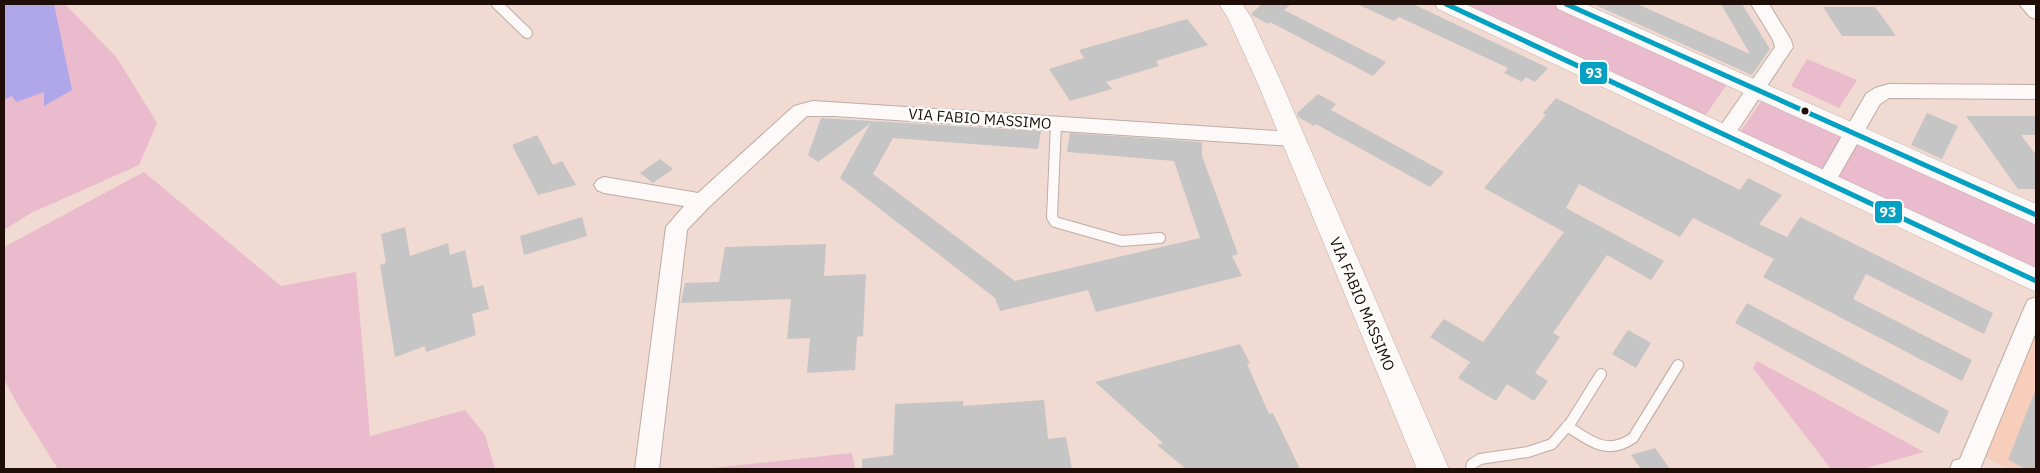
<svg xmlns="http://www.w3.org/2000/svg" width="2040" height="473" font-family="'IBM Plex Sans',sans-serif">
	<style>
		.built { fill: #f7cebc }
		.green { fill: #e9bbcc }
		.water { fill: #b0a6ea }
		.building { fill: #c5c5c5 }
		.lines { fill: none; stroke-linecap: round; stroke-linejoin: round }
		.lane-casing { stroke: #bfaca4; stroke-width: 12 }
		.street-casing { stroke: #bfaca4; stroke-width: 2 }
		.secondary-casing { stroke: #bfaca4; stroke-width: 1 }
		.lane { stroke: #fdf9f8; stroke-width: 10 }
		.street { fill: #fdf9f8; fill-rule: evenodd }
		.secondary { fill: #fdf9f8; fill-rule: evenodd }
		.bus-1-casing { stroke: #fff; stroke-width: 9 }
		.bus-1 { stroke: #02a1c4; stroke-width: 5 }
		.bus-dot { fill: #1f0e07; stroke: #fff; stroke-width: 2 }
		.labels { text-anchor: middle; stroke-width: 5; stroke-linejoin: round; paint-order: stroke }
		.street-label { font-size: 15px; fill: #1f0e07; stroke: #fff }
		.line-badge { stroke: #fff; stroke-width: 2 }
		.badge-label { font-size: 14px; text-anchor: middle; font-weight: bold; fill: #fff }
	</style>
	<rect width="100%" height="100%" fill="#f0dad1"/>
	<path class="built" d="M2036,320V469H2008L1981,455Z"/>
	<path class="green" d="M4,4H65L117,58L157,123L139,165L31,213L4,230Z
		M1456,4H1552L1727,84L1703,119Z
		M1807,59L1857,80L1839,108L1791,86Z
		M1762,100L1846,138L1824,175L1738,135Z
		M1858,143L2036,224V276L1835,181Z
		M144,172L281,286L356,272L370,436L465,410L485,435L495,469H58L19,407L4,379V247Z
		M1757,361L1924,452L1863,469H1831L1753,368Z
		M852,453L855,469H703Z"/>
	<path class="water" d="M4,4H54L72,90L44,106V92L16,102L12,96L4,100Z"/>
	<path class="building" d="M1262,4H1291L1284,10L1386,62L1373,76L1270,22L1268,24L1252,15L1251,14Z
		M1357,4H1413L1548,68L1535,82L1526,77L1522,82L1504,73L1508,68L1399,17L1394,21Z
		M1593,4H1637L1750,54L1721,4H1742L1770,49L1752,75Z
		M1823,7H1875L1896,36H1842Z
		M1187,19L1208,45L1156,61L1159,66L1106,82L1112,89L1070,101L1049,69L1084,58L1079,50Z
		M1318,94L1336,104L1331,110L1444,172L1430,187L1316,124L1314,126L1298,117L1297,113Z
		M1556,98L1740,190L1748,178L1782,195L1759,224L1787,237L1800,217L1993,313L1984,334L1866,274L1853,299L1972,360L1962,381L1763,277L1774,259L1693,218L1680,237L1579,184L1566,208L1664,261L1651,280L1607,255L1553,333L1560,337L1535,373L1548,381L1534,401L1507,384L1496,401L1458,378L1470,362L1430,337L1444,319L1483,342L1564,232L1484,188L1546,115L1543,113Z
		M1927,113L1958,126L1942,159L1911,145Z
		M1966,116H2036V135H2021L2036,155V189H2018Z
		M821,118L1041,131L1038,149L893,138L873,174L1015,281L1200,238L1174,161L1067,152L1070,133L1202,142V156L1238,254L1232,256L1242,276L1096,312L1088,290L1000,311L995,298L840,178L870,124L818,162L808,155Z
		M537,135L553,165L562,161L576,185L538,195L512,145Z
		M660,159L673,169L653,183L640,173Z
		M582,217L587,236L524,255L520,236Z
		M405,227L410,256L448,243L450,255L465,250L473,288L483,285L489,309L472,314L476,335L426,352L425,346L395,357L380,265L386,263L381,234Z
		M826,244L824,276L866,274L863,336L857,337L855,370L807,373L810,338L787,339L791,299L681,303L685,283L719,282L725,247Z
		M1747,303L1949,411L1939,434L1735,323Z
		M1628,330L1651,343L1636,368L1612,354Z
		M1240,344L1250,363L1247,364L1269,414L1273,413L1300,469H1186L1157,445L1163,443L1095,382Z
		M2035,391L2036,469H2026L2008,460Z
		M1044,400L1048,439L1066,437L1072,469H862V459L893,455L895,404L963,401V406Z
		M1655,448L1670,469H1641L1631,455Z"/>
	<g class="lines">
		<defs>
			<path id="lane" d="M497,4L527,33
				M1056,124L1052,217L1055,222L1122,241L1160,238
				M1567,426C1590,441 1607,456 1633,438L1678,365
				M1471,469L1472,464L1480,459L1528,452L1552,444L1571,422L1601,374"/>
			<path id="street" d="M1751,4H1769L1791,40L1793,47L1732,139L1725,141L1718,139L1715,134L1775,47L1773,40Z
				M2019,4H2036V19L2030,17Z
				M1889,84L2036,85V99L1889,98L1880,104L1833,186L1826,189L1819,186L1816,181L1866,94L1875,88Z
				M813,101L1293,132L1300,134L1303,139L1300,144L1293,146L834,116H807L709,207L687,230L659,469H635L666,227L684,206L604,193L597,190L594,185L597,180L604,177L698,193L794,106Z
				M2036,297V332L1980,469H1950L1953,461L1960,459L2025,306L2028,300Z"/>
			<path id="secondary" d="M1219,4H1242L1251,17L1282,84L1449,469H1417L1258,84L1228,18Z
				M1435,4H1465L2036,268V292L1438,9Z
				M1555,4H1585L2036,204V225L1558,9Z"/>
		</defs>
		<use href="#lane" class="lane-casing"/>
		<use href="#street" class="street-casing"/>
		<use href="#secondary" class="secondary-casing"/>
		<use href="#lane" class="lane"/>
		<use href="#street" class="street"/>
		<use href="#secondary" class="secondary"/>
		<defs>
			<path id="bus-1" d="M1446,4L2036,281
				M1566,4L2036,215"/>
		</defs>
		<use href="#bus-1" class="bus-1-casing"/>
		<use href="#bus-1" class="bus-1"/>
	</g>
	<circle class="bus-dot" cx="1805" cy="111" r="4.5"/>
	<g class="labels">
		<g class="street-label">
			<text transform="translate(980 119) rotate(4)" y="5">VIA FABIO MASSIMO</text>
			<text transform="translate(1362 304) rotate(67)" y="5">VIA FABIO MASSIMO</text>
		</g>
	</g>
	<g class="line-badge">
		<rect x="1579" y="61" width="29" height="24" rx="5" fill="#02a1c4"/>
		<rect x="1874" y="200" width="29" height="24" rx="5" fill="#02a1c4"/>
	</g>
	<g class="badge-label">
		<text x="1594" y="78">93</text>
		<text x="1888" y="217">93</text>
	</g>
	<rect width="2040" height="473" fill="none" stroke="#1f0e07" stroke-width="10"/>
</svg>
